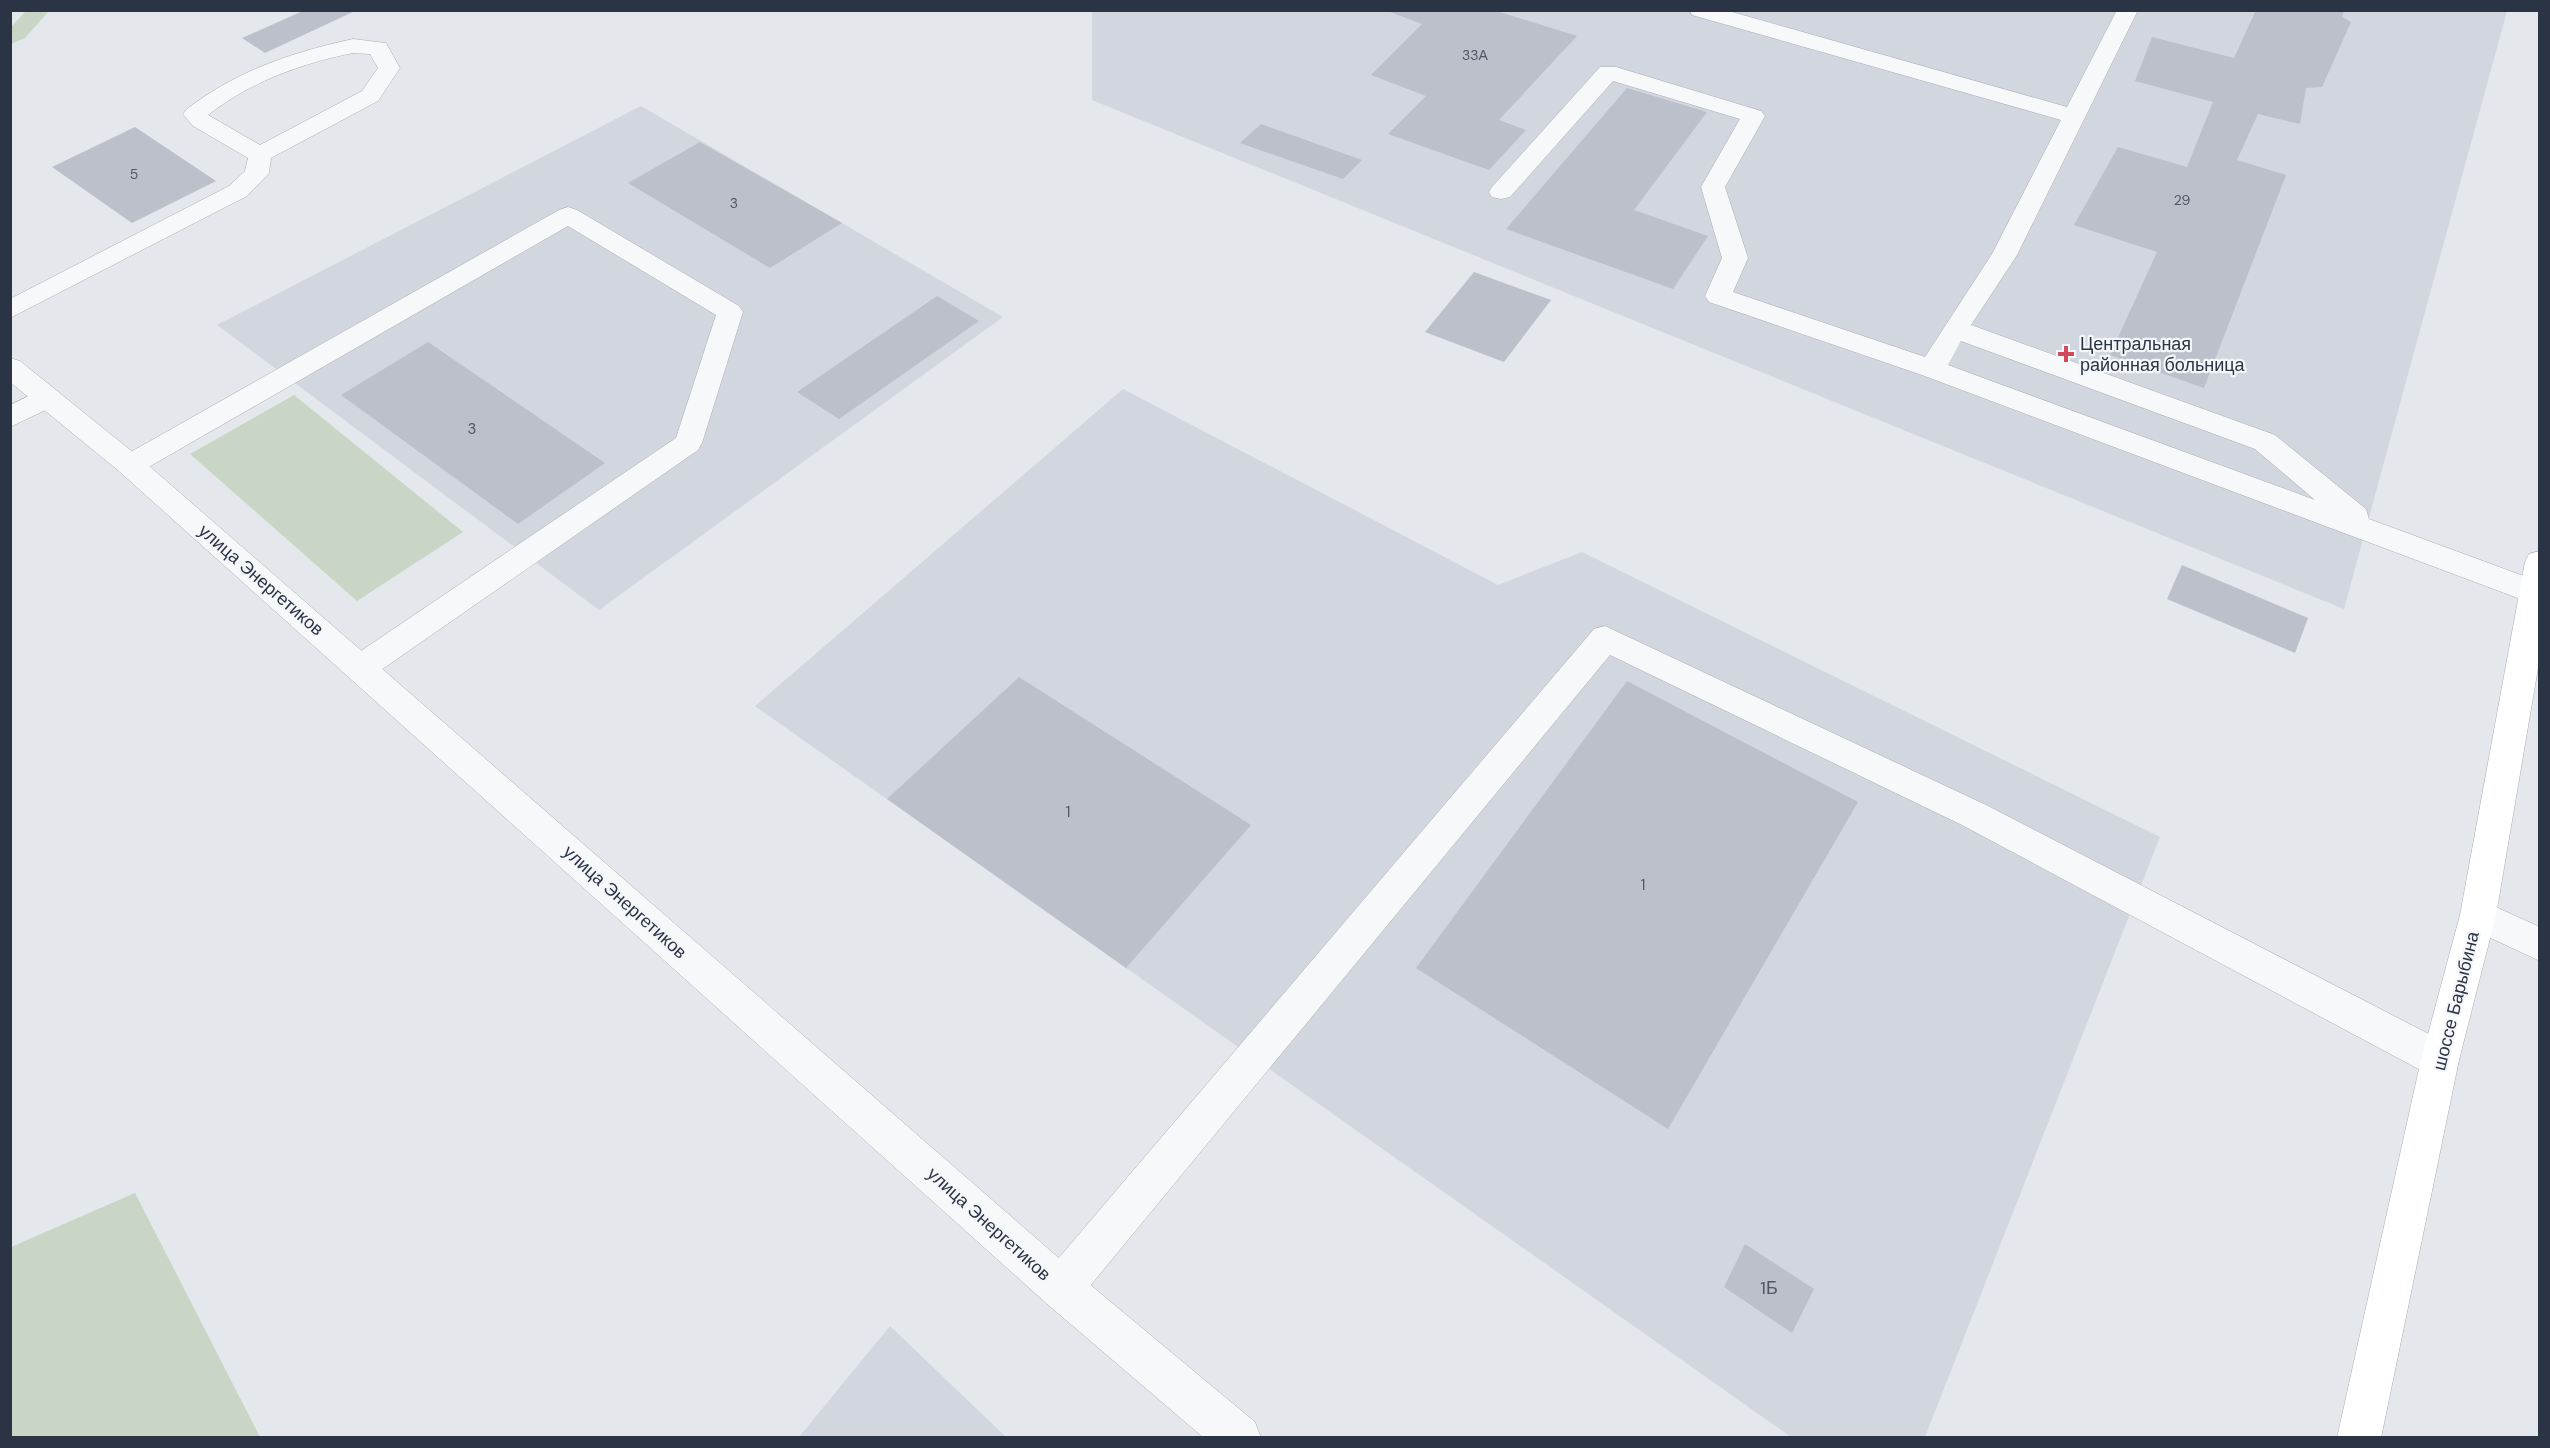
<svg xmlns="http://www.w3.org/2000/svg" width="2550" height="1448" font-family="'DM Sans',sans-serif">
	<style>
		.built { fill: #d2d6de }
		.green { fill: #c9d6c5 }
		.building { fill: #bbc0ca }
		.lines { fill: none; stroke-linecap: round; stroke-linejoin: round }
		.service-casing { stroke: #a9aeb7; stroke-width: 1 }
		.minor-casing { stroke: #a9aeb7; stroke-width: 1 }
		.secondary-casing { stroke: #a9aeb7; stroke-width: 1 }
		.service { fill: #f7f8fa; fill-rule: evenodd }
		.minor { fill: #f7f8fa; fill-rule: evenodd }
		.secondary { fill: #fff; fill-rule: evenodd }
		.poi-dot { fill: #d1495b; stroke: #f4f6f9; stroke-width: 2 }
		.labels { text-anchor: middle; stroke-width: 4.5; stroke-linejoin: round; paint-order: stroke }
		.far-number-label { font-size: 14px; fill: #4f5766 }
		.number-label { font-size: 15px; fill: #4f5766 }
		.poi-label { font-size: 18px; fill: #2b3445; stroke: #f4f6f9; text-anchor: start }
		.street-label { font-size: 18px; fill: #2b3445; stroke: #f4f6f9 }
		.near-number-label { font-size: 18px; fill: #4f5766 }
	</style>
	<rect width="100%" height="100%" fill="#e4e7ec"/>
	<path class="built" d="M1092,11H2507L2344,609L1092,100Z
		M641,106L1003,317L599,610L217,325Z
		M1123,389L1498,585L1582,552L2160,837L1925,1437H1791L755,706Z
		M890,1326L1006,1437H799Z"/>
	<path class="green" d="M26,11H49L25,38L11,44V27Z
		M294,395L463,532L357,601L190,454Z
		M135,1193L260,1437H11V1247Z"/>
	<path class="building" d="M305,10H357L265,53L242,38Z
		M1385,10H1493L1577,36L1499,120L1526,130L1489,170L1388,134L1426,96L1371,75L1422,24Z
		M2256,10H2344L2342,17L2351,22L2322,87L2306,88L2300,124L2258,114L2237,160L2286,175L2204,388L2110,355L2157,252L2074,225L2118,147L2187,167L2213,102L2135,81L2152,37L2234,58Z
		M1627,88L1707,112L1634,210L1708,236L1673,289L1506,229Z
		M1261,124L1362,160L1343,179L1240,143Z
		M135,127L216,181L132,223L52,167Z
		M700,142L842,223L770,268L628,183Z
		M1474,272L1551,300L1504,362L1425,332Z
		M937,296L979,321L839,419L797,392Z
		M428,342L605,463L518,524L341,395Z
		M2182,565L2308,618L2295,653L2167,599Z
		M1019,677L1251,825L1126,968L887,799Z
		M1627,681L1858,802L1668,1129L1416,968Z
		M1745,1244L1814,1289L1792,1333L1724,1287Z"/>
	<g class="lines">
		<defs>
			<path id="service" d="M1690,10H1725L2067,107L2117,10H2138L2017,255L1971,325L2275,435L2366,509L2369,519L2540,582V602L2534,604L2523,600L1922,375L1709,302L1705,296L1722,258L1701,187L1740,119L1613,81L1510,197L1501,199L1492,197L1489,192L1492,187L1600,67H1616L1761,111L1765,116L1725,187L1748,258L1733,292L1925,357L1992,254L2061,120L1692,15ZM1961,341L2255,449L2315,500L1948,365Z
				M353,39L386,43L400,68L378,101L271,158L269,173L247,196L10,318V299L229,186L245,171L248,158L193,126L183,114L187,109C236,71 293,52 353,39ZM353,53L370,54L378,68L362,91L260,145L208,115C250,82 302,63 353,53Z
				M568,207L577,210L739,306L743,312L702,443L698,450L371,677L360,681L349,677L344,668L349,659L676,438L716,315L568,226L140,472L130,475L120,472L116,465L120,458L559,210Z
				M46,388L56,391L60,398L56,405L10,427V405Z
				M1605,626L1986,805L2454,1047L2459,1060L2454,1073L2440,1078L2426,1073L1962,825L1610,655L1076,1303L1061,1309L1046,1303L1040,1288L1046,1273L1594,629Z"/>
			<path id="minor" d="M10,358L20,361L140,458L1076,1273L1255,1422L1261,1438H1204L1046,1303L120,472L10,382Z
				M2478,899L2540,927V961L2465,926L2460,915L2465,904Z"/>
			<path id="secondary" d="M2540,551V656L2496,915L2459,1060L2381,1438H2337L2421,1060L2460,915L2525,562L2529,554Z"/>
		</defs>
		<use href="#service" class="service-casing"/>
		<use href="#minor" class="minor-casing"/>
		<use href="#secondary" class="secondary-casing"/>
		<use href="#service" class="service"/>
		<use href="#minor" class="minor"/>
		<use href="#secondary" class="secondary"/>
	</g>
	<path class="poi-dot" d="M2063 345h6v6h6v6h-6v6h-6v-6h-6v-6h6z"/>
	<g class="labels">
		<g class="far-number-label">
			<text x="1475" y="60">33А</text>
			<text x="134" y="179">5</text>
			<text x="2182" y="205">29</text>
			<text x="734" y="208">3</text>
		</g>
		<g class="number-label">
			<text x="472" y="434">3</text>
			<text x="1068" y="817">1</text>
			<text x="1643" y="890">1</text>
		</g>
		<g class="poi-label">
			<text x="2080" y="350">Центральная<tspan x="2080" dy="21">районная больница</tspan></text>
		</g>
		<g class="street-label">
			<text transform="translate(261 580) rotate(41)" y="6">улица Энергетиков</text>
			<text transform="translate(625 902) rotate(42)" y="6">улица Энергетиков</text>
			<text transform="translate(2456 1001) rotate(-76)" y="6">шоссе Барыбина</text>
			<text transform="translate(989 1224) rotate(42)" y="6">улица Энергетиков</text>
		</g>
		<g class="near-number-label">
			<text x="1769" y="1294">1Б</text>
		</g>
	</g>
	<rect width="2550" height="1448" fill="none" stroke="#2b3445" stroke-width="24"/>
</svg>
